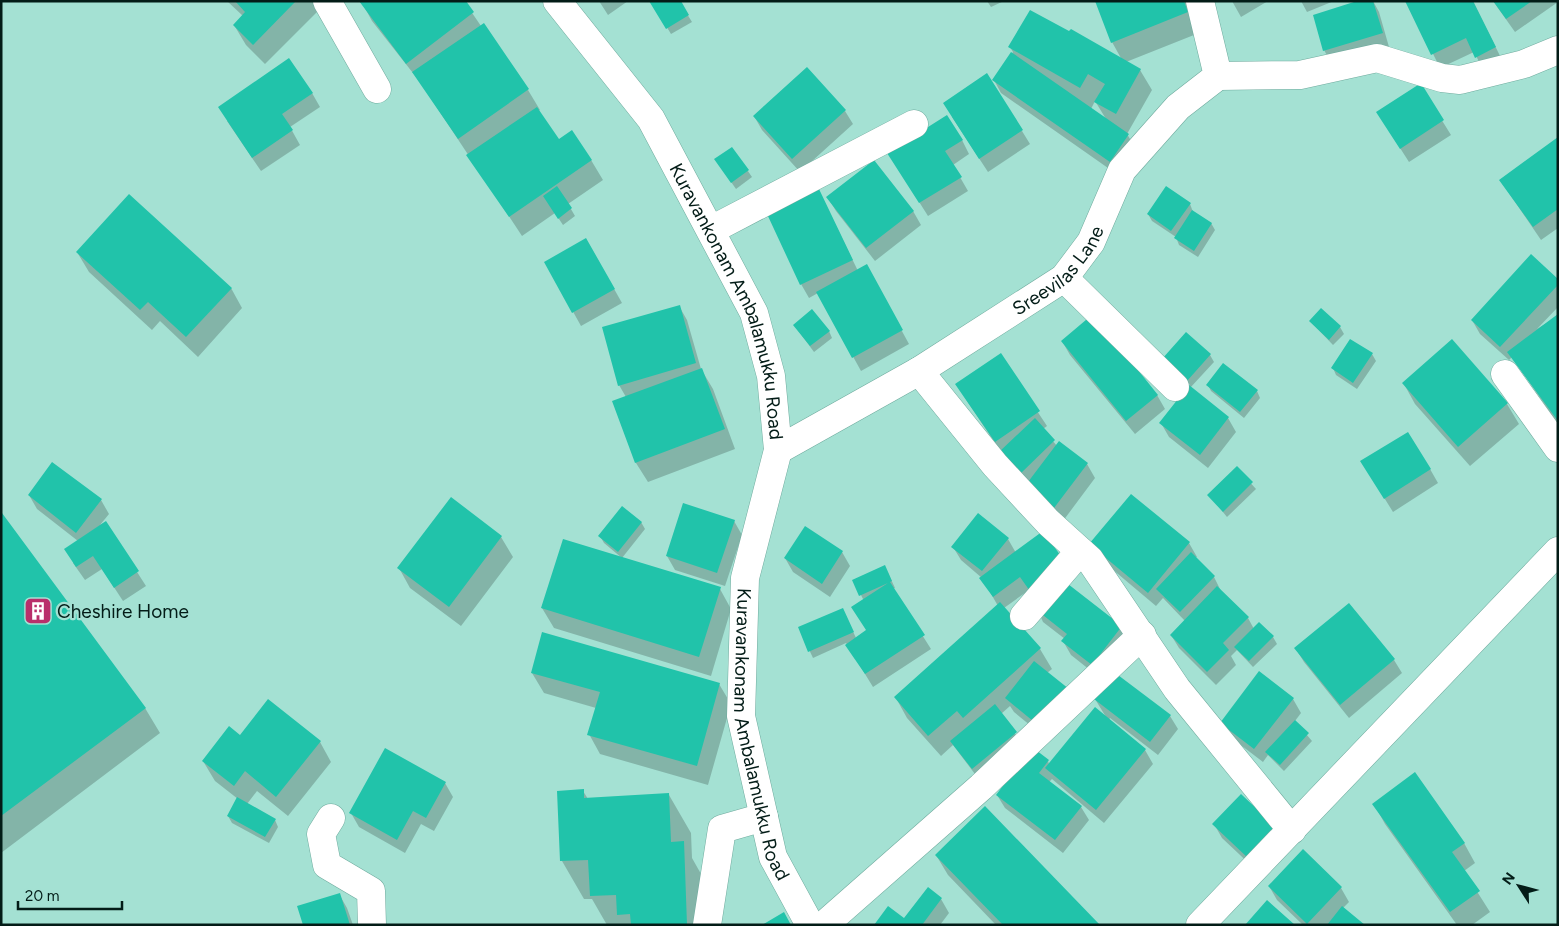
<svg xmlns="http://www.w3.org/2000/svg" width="1559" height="926" font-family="Figtree,sans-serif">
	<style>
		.shadow { fill: #0003; fill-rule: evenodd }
		.building { fill: #21c3aa }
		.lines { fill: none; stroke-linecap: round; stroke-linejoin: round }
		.minor-casing { stroke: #6fab9e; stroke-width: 29 }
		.minor { stroke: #fff; stroke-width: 28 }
		.labels { text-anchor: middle; stroke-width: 4.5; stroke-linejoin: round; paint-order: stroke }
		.street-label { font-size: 19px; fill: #031c17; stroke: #a4e1d3 }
		.poi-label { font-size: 19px; fill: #031c17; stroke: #a4e1d3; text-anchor: start }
	</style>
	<rect width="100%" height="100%" fill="#a4e1d3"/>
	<path class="shadow" d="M227,1H315L320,9L265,64L246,45L234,25L243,16Z
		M361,1H464L481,26L483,25L528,90L540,110L538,111L559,141L591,160L603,180L568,204L575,216L563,225L555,213L522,236L420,82L372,21Z
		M599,1H628L608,15Z
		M651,1H679L692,22L671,34Z
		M987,1H1004L991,7Z
		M1097,1H1187L1199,33L1126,62L1140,70L1152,90L1127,134L1136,149L1118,175L1001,93L994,80L1013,52L1010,47L1122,60L1112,42ZM1095,101L1106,119L1091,109Z
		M1232,1H1268L1241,17Z
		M1301,1H1334L1307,12Z
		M1373,1L1379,12L1389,47L1332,64L1324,50Z
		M1407,1H1473L1503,62L1484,71L1474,52L1440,68Z
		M1493,1H1558V2L1515,32Z
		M1420,85L1451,135L1409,162L1386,126Z
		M312,93L320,107L290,127L300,145L261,171L227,121Z
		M845,111L853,124L800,172L762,130L754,116Z
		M952,117L1022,131L1030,144L988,172Z
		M1558,138V228L1541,240L1500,180Z
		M962,140L969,154L953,165L968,191L928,216L897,167Z
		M732,148L752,177L736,189L720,166Z
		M819,191L858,271L874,280L909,344L861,371L818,293L809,298L801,284Z
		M828,198L913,211L921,225L875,261L836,211Z
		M1190,204L1193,212L1211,223L1215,230L1198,257L1179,245L1176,237L1152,221L1148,214Z
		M586,239L622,303L581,326L546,263Z
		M77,252L231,288L242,308L198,357L160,321L152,330L89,272Z
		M1558,281V307L1537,329L1558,316V424L1512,357L1509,360L1480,334L1472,320Z
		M679,306L687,320L701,369L713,389L735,449L648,482L636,463L613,402L626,397L619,385Z
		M1310,321L1340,327L1344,334L1333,345Z
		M794,325L829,331L832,338L814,352Z
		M1186,334L1210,355L1214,362L1190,388L1228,418L1236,432L1208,468L1169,437L1161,423L1190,385L1167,366Z
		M1062,341L1157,395L1165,409L1135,434L1070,355Z
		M1372,354L1376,361L1357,389L1336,375L1333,368Z
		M1000,355L1047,426L1043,429L1057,446L1087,464L1095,478L1063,521L1001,452L965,398Z
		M1404,384L1507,404L1519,424L1470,466L1415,404Z
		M1208,385L1257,391L1260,398L1244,418L1211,391Z
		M1237,468L1256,489L1227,517L1209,495Z
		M1430,469L1438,483L1393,512L1370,475Z
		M29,495L101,500L109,514L100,525L105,522L146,586L123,601L102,569L85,580L73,563L78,541L37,509Z
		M1,515L145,708L160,733L1,853Z
		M978,515L1008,539L1016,553L1061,580L1121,627L1129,641L1100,678L1071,655L1063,641L1065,639L1043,622L1029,590L1004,608L1040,649L1052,669L1047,673V739L1014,712L1010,706L1001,714L1024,746L981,782L953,745L941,756L907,718L896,698L998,606L982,578L961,560L953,547Z
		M734,521L742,535L725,586L675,570L667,556Z
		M641,522L645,529L622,558L604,543L600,536Z
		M501,537L513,557L461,626L410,588L399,568Z
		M1189,543L1197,557L1195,558L1214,577L1221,591L1248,618L1254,629L1273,637L1277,644L1253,667L1237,650L1231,656L1236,665L1216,685L1179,648L1171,635L1185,621L1163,598L1156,606L1099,558L1091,544Z
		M842,552L850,566L830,597L793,572L785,558Z
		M888,573L895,588L893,589L931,649L873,687L846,643L813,658L799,628L846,616L856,638L867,631L864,601L854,581Z
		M720,589L731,609L711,676L554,628L542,608Z
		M1349,604L1394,660L1402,673L1349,718L1304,662L1296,649Z
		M532,673L719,684L731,704L708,785L600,754L589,734L596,708L544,693Z
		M1259,673L1293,699L1301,713L1295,721L1312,741L1284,771L1268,755L1263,762L1229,736L1221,723Z
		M1095,699L1170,716L1178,729L1158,755L1110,718L1109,720L1145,750L1153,764L1104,823L1052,779L1049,782L1081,807L1089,820L1063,853L1005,808L997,795L1048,761L1049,764L1106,717Z
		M320,742L331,762L288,816L257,791L247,804L275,820L278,827L269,843L232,823L228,816L238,799L215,781L203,761Z
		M445,783L453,797L434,831L421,824L405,853L359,827L351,813Z
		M583,791L588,799L669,795L691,833L692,858L705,881L707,925H607L592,899H584L562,861Z
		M1374,804L1464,843L1475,863L1464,871L1490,912L1472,925H1457L1385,824Z
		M1214,824L1276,829L1257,871L1222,838Z
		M1303,851L1341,888L1349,902L1343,908L1363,925H1303L1277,900L1269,886Z
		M936,855L1098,925H996L948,875Z
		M339,894L347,908L353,925H304Z
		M941,899L949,913L940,925H875L904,920Z"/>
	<path class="building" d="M235,1H296L253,45L233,25L245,12Z
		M359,1H466L474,12L406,64Z
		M649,1H681L689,15L666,29Z
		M1095,1H1184L1188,12L1111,43Z
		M1357,1H1373L1383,33L1323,51L1313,15Z
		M1405,1H1473L1496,47L1475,58L1466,38L1431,55Z
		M1493,1H1532L1506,19Z
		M1030,10L1069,31L1071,29L1141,69L1116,114L1094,102L1105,84L1088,74L1080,88L1008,47Z
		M484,23L529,89L458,139L412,72Z
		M1011,52L1129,134L1110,162L992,80Z
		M289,58L313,93L282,114L293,130L252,158L218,107Z
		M807,67L846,110L792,159L753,116Z
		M987,73L1023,130L979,159L943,103Z
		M1421,83L1444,120L1400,149L1376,112Z
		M537,107L559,139L572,130L592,160L509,217L466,155Z
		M947,115L963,140L945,151L962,177L919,203L887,153Z
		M1558,137V209L1533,227L1499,180Z
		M732,147L749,170L731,183L714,159Z
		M874,160L914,211L866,248L826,197Z
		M557,186L572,208L558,219L543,196Z
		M1166,186L1191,203L1171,231L1147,214Z
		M819,189L853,260L800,285L767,214Z
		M129,194L232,288L186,337L148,302L140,310L76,252Z
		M1192,210L1212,223L1194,251L1174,238Z
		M586,238L615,289L572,313L544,262Z
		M1531,254L1558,279V285L1500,347L1471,320Z
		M867,264L903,330L852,358L816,292Z
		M680,305L696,363L618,386L602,327Z
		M1321,308L1341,326L1329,340L1309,321Z
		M812,309L830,331L810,346L793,325Z
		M1093,314L1158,395L1126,421L1061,341Z
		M1558,314V421L1507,352Z
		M1186,332L1211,354L1187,381L1162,359Z
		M1350,339L1373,353L1353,383L1331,368Z
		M1452,339L1508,403L1458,447L1402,383Z
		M1001,353L1040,411L995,442L955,384Z
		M1223,363L1258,390L1240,412L1206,385Z
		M702,368L725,429L635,463L612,401Z
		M1189,385L1229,417L1200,455L1159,423Z
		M1035,418L1055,440L1019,475L998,453Z
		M1408,432L1431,469L1384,499L1360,461Z
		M1059,441L1088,463L1054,508L1025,486Z
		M52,462L102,499L76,533L28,495Z
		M1237,466L1253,482L1223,512L1207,495Z
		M1131,494L1190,542L1148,593L1089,544Z
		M451,497L502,536L449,607L397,568Z
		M683,503L735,520L717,573L666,556Z
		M622,506L642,522L618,552L598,536Z
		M2,513L146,708L1,816V514Z
		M978,513L1009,538L982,571L951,547Z
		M106,521L139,571L114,588L93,556L76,567L64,549Z
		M805,526L843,551L822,584L784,558Z
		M1043,531L1063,559L1032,594L1020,577L993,597L979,578Z
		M563,539L721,587L699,657L541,608Z
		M1191,552L1215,576L1180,612L1156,589Z
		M885,565L892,581L890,582L925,635L865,674L845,645L866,630L851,607L888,583L859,596L852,580Z
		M1059,577L1122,626L1092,665L1061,641L1067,634L1034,608Z
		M1217,586L1249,617L1223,643L1229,650L1207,672L1170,635Z
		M1000,602L1041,648L963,718L957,711L928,736L894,697Z
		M1349,603L1395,659L1340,705L1294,648Z
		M843,608L854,632L808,652L798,627Z
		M1259,622L1274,636L1249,661L1234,647Z
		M542,632L720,683L697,766L587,735L600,692L531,673Z
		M1034,661L1069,689L1039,726L1005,698Z
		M1259,671L1294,698L1254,749L1220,723Z
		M1114,672L1171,715L1150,742L1094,699Z
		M268,699L321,741L276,797L245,771L234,786L202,761L229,726L240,735Z
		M995,704L1017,732L972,769L950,741Z
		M1095,707L1146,749L1096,810L1045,768Z
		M1295,720L1309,733L1280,765L1265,752Z
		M1032,747L1049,760L1039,773L1082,806L1055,840L996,795Z
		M385,748L446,782L426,818L413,811L397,840L349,813Z
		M1415,772L1465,843L1452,852L1480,891L1450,912L1372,804Z
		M584,789V798L669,793L671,842L684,841L687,925H631L630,914L617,915L616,895L590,896L588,860L560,861L557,791Z
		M1241,794L1277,828L1248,858L1212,824Z
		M237,797L276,819L265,837L227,816Z
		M985,806L1100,925H1003L935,855Z
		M1303,849L1342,887L1307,924L1268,886Z
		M928,887L942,898L922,925H874L888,906L904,918Z
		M340,893L350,925H303L297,906Z
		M1267,900L1295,925H1245Z
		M1342,906L1365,925H1327Z
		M784,912L791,925H762Z"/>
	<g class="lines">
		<defs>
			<g id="minor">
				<path d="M327,1L377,89"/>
				<path id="s1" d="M557,1L651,119L754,313L771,376L778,450L745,578L741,716L773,857L810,925"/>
				<path d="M1218,76L1300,75L1377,58L1442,78L1460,80L1524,64L1558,50"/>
				<path d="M711,230L914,124"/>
				<path d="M1064,278L1175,387"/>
				<path d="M919,371L995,465L1048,522L1090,560L1177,689L1292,830"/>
				<path d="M1505,374L1558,448"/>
				<path id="s2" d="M778,450L919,371L1064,278L1091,242L1122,170L1178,107L1218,76L1200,1"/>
				<path d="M1024,616L1080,551"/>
				<path d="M331,818L321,834L327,865L371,891L372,925"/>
				<path d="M707,925L722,829L764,817"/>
				<path d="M824,925L981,787L1142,635"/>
				<path d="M1200,925L1558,551"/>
			</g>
		</defs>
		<use href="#minor" class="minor-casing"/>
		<use href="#minor" class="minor"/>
	</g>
	<defs>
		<symbol id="building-square" viewBox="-11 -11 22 22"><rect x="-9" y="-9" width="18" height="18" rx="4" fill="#b92f6b" stroke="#a4e1d3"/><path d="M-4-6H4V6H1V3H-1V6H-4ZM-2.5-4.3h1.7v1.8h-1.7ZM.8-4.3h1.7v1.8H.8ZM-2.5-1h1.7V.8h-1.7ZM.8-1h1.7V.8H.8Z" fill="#fff"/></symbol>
	</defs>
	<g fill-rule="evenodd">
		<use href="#building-square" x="22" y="595" width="32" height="32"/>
	</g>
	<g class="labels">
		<g class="street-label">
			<text dy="7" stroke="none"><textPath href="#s2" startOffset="335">Sreevilas Lane</textPath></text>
			<text dy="7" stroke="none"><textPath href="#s1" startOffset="351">Kuravankonam Ambalamukku Road</textPath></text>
			<text dy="7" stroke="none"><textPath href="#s1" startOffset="801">Kuravankonam Ambalamukku Road</textPath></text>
		</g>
		<g class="poi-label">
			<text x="57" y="618">Cheshire Home</text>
		</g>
	</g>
	<rect width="1559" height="926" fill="none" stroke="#031c17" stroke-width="5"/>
	<g transform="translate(1519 886) rotate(306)" stroke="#a4e1d3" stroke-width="4" paint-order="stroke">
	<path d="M0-4L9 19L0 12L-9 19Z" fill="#031c17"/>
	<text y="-8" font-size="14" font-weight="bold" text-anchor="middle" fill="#031c17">N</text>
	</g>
	<path d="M18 901v8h104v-8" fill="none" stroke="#031c17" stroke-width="2.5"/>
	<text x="25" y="901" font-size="15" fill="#031c17" stroke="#a4e1d3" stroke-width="4" paint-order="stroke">20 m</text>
</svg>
